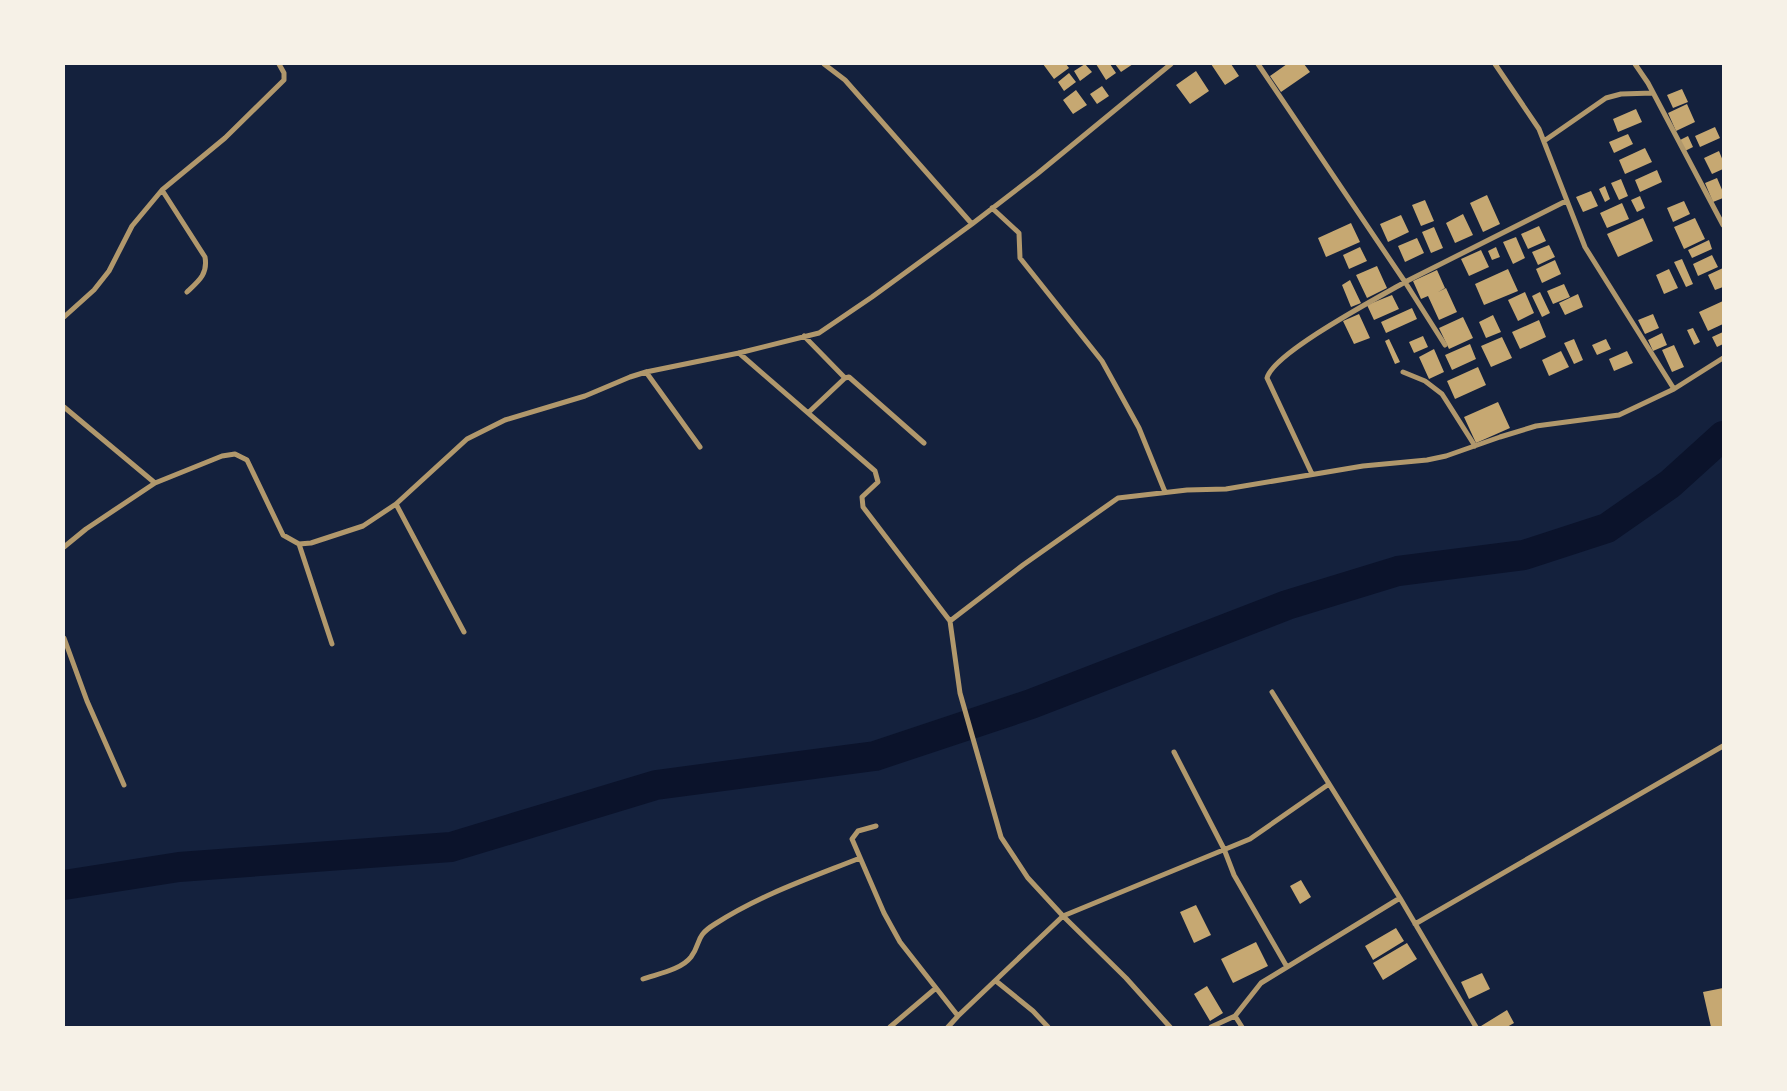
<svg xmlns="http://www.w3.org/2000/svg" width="1787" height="1091" font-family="'PT Sans Narrow',sans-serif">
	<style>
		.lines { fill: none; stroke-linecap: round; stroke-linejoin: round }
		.river { stroke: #0b132b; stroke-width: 30 }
		.building { fill: #c6a872 }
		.minor { stroke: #b1986c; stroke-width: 5 }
	</style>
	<rect width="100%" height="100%" fill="#14213d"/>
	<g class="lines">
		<path class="river" d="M64,885L179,867L451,847L656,785L875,756L1031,704L1287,605L1398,571L1524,555L1607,528L1670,484L1723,436"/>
	</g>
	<path class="building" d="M1043,64H1066L1069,68L1054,79Z
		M1085,64L1092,72L1080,81L1074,71Z
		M1096,64H1110L1116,73L1106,80Z
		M1115,64H1133L1121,72Z
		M1211,64H1231L1239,76L1225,85Z
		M1287,64H1304L1310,72L1281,92L1270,76Z
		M1196,71L1209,91L1190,104L1176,85Z
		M1069,73L1076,82L1064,91L1058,82Z
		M1102,86L1109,96L1097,104L1090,94Z
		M1682,89L1688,102L1673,108L1667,95Z
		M1076,90L1087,105L1073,114L1063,100Z
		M1687,104L1695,122L1676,131L1668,113Z
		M1636,109L1642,122L1618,132L1613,119Z
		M1715,127L1720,138L1700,147L1695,136Z
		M1628,134L1633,144L1614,153L1609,142Z
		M1688,136L1693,147L1685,151L1680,140Z
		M1645,148L1652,162L1625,174L1619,160Z
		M1719,151L1723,161V169L1712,174L1704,158Z
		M1657,170L1662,182L1640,192L1635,180Z
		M1717,178L1723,192V198L1713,202L1705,183Z
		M1621,179L1628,196L1619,200L1611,183Z
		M1605,186L1610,199L1605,202L1599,189Z
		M1591,191L1598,206L1583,212L1576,197Z
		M1487,195L1500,224L1483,232L1470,203Z
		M1640,196L1645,208L1637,212L1631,200Z
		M1425,200L1434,221L1421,226L1412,205Z
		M1684,201L1690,214L1673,222L1667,208Z
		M1622,203L1629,219L1607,228L1600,213Z
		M1463,214L1473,235L1455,243L1446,223Z
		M1401,215L1409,232L1388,242L1380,224Z
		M1643,218L1653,241L1618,257L1607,234Z
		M1695,218L1705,239L1684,249L1674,227Z
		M1351,223L1360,242L1326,257L1318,238Z
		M1539,226L1546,241L1528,249L1521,234Z
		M1434,227L1443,248L1431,253L1422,232Z
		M1516,237L1525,258L1513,264L1503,242Z
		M1417,238L1424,253L1405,262L1398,246Z
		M1709,240L1712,249L1692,258L1688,250Z
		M1549,245L1555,257L1538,265L1532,252Z
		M1360,247L1367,261L1349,269L1343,255Z
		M1496,247L1500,257L1492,260L1488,251Z
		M1481,250L1489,267L1469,276L1461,259Z
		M1712,255L1718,267L1698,276L1693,264Z
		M1682,259L1693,284L1686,287L1674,262Z
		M1555,260L1561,274L1542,283L1536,269Z
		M1377,266L1387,288L1367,298L1356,275Z
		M1723,268V287L1715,290L1708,275Z
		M1508,269L1518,291L1484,305L1475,284Z
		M1669,269L1678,288L1664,294L1656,275Z
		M1437,270L1445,288L1438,292L1446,288L1457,312L1439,320L1428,296L1421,299L1413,281Z
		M1350,280L1361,303L1351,307L1342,285Z
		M1564,284L1570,297L1553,304L1547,291Z
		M1525,292L1534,313L1518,321L1508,300Z
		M1540,292L1550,313L1542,317L1532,296Z
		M1578,294L1583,307L1565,315L1559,303Z
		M1392,295L1399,309L1374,320L1367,305Z
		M1723,301V324L1708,331L1699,312Z
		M1412,308L1417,319L1386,333L1381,322Z
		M1359,314L1370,338L1354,344L1343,321Z
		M1653,314L1659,328L1645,334L1638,320Z
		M1493,315L1501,332L1486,338L1479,322Z
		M1463,317L1473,338L1449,349L1439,328Z
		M1539,320L1546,337L1520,349L1512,332Z
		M1693,328L1700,342L1694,345L1687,330Z
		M1723,332V344L1717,347L1712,337Z
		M1662,333L1667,345L1653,351L1648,340Z
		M1423,336L1428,347L1414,353L1409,342Z
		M1502,337L1512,358L1491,367L1481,346Z
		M1389,339L1400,362L1395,364L1385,341Z
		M1574,339L1583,360L1574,364L1564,343Z
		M1606,339L1611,349L1597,355L1592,345Z
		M1470,344L1476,359L1452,370L1445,355Z
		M1674,345L1684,367L1672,372L1662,350Z
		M1434,349L1444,372L1429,379L1419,357Z
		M1561,351L1569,367L1549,376L1542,360Z
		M1627,351L1633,363L1614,371L1609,359Z
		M1478,367L1486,385L1455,399L1447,381Z
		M1498,402L1510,428L1476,443L1464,417Z
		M1301,880L1311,897L1300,904L1290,886Z
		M1196,905L1211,935L1194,943L1180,912Z
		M1396,928L1404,941L1373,960L1365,946Z
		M1256,942L1268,966L1233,983L1221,959Z
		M1407,943L1417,959L1383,980L1373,963Z
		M1482,973L1490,989L1469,999L1461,982Z
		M1207,986L1223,1013L1210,1021L1194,994Z
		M1723,988V1027H1711L1703,992Z
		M1507,1010L1514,1023L1507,1027H1482L1481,1026Z"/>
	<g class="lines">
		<path class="minor" d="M824,64L845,80L972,224
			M1258,64L1405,282L1566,201
			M1495,64L1539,129L1585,247L1674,389
			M1635,64L1648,83L1723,225
			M1544,141L1606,98L1621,94L1653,93
			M162,190L205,257C208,274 199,281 187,292
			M992,208L1019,233L1020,258L1102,361L1139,428L1165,492
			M64,317L94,290L109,271L132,226L162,190L225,138L284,80V73L279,64
			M804,336L845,378
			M739,353L875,471L878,482L862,497L863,507L950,621L960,693L1001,837L1028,878L1063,916L1126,978L1170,1027
			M646,372L700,447
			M1403,372L1425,381L1442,394L1475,446
			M64,407L155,483
			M809,412L845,378L849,377L924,443
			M1312,474L1267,378C1273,353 1379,297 1405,282L1445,345
			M396,504L464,632
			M299,544L332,644
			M64,547L86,529L155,483L222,456L235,454L247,460L283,535L299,544L311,543L363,526L396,504L467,439L505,420L585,396L630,377L646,372L739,353L819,333L872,297L972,224L1037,174L1171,64
			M950,621L1023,565L1118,498L1187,490L1226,489L1363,466L1427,460L1446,456L1500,437L1536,426L1619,415L1674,389L1723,358
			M64,638L87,701L124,785
			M1272,692L1400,898L1476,1027
			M1174,752L1224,849L1234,875L1287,967
			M876,826L858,831L852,839L884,913L900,942L958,1016L1063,916L1250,839L1329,784
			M1415,924L1723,746
			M643,979C657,974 681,970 691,957C702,942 694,937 715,924C760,895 810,878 860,858
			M996,981L1033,1011L1048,1027
			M1235,1016L1242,1027
			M890,1027L936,988
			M948,1027L958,1016
			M1211,1027L1235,1016L1261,983L1400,898"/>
	</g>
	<rect width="1787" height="1091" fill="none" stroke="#f6f1e7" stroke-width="130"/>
</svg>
